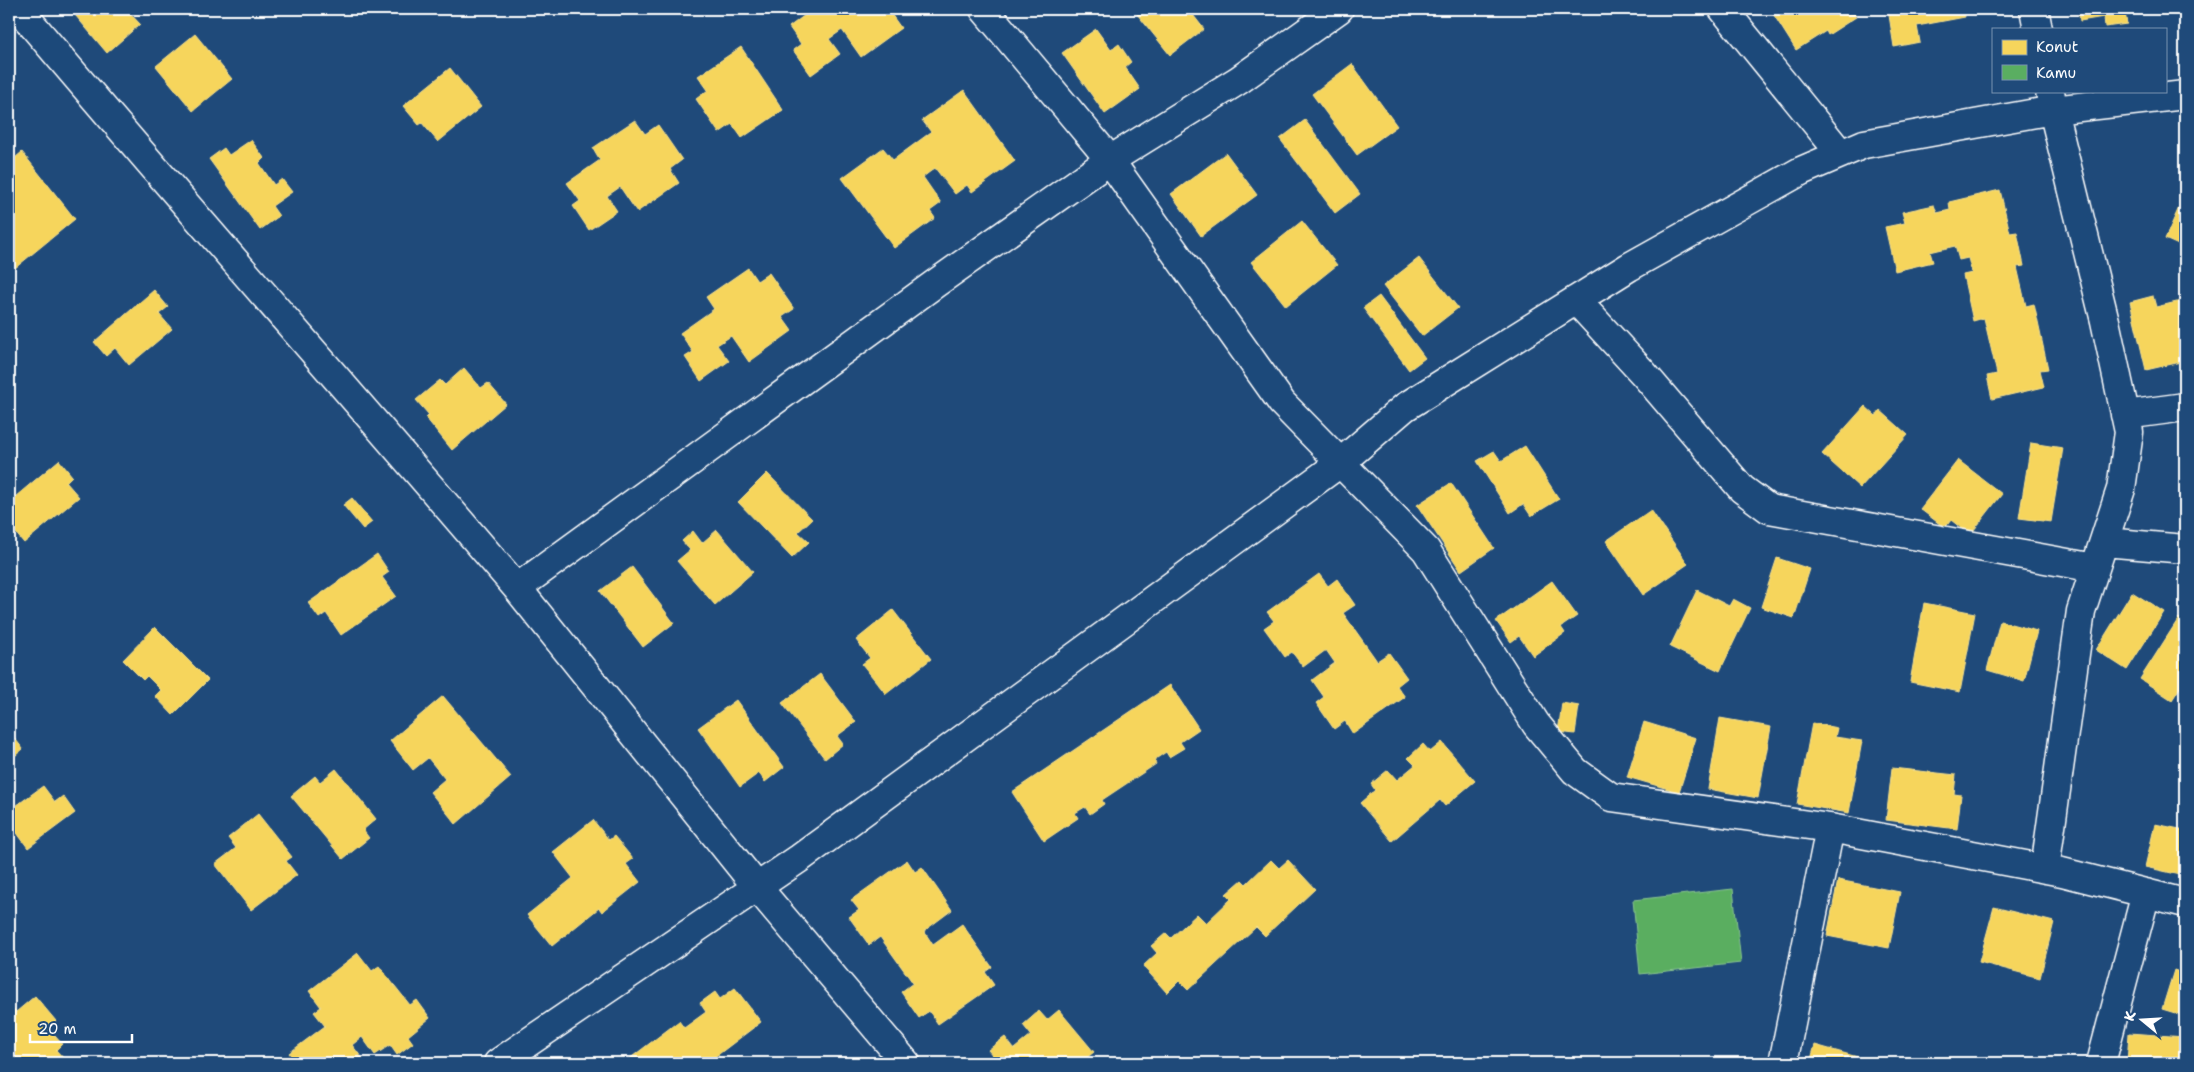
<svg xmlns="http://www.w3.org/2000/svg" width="2194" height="1072" font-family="'Shantell Sans',sans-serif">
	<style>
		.homes { fill: #f6d55c; stroke: #f9e28d }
		.public { fill: #5aae61; stroke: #8cc690 }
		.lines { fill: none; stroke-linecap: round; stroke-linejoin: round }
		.minor-casing { stroke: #fff; stroke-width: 31 }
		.minor { stroke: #1f4a7a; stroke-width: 28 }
	</style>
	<rect width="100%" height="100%" fill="#1f4a7a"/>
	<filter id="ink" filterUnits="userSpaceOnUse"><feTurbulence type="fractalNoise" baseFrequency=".02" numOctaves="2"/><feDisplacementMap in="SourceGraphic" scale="10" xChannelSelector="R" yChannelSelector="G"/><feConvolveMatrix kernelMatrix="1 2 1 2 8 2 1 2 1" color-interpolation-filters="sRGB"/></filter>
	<g filter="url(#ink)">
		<path class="homes" d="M70,9H126L140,24L107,53Z
			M813,9H898L891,14L901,28L861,57L842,30L829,39L840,54L811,75L793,50L801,44L789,27Z
			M1133,9H1192L1190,11L1204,29L1170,55Z
			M1770,9H1851L1856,17L1828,35L1826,31L1796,50Z
			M1888,9H1964L1965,17L1917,26L1920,42L1894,47Z
			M2078,9H2148L2125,13L2127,24L2105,27L2104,17L2080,21Z
			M1096,29L1111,50L1119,44L1131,62L1125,67L1140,89L1105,114L1062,53Z
			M195,34L232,79L193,111L156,66Z
			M741,47L783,110L742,138L732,124L719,133L696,99L708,90L698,76Z
			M1352,64L1397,126L1357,155L1312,94Z
			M450,68L481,107L438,142L422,123L419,125L403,106Z
			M964,90L1015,161L972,192L967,185L955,194L935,168L923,177L941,203L930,211L935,218L894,248L842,178L883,148L893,160L931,132L922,120Z
			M635,120L645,134L658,125L682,160L670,169L679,183L637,212L620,187L607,196L617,211L589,230L573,206L580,201L567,183L600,160L593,148Z
			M1305,120L1360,194L1335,213L1280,139Z
			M251,140L264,158L259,163L274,185L282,179L292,192L272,206L279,216L260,230L209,159L224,148L229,155Z
			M22,152L75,219L9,273V163Z
			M1226,153L1257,195L1201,236L1171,194Z
			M2000,190L2010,233L2017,232L2024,266L2017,267L2026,306L2034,304L2048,369L2040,370L2044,387L1992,399L1987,376L1997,374L1984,318L1973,321L1963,275L1972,273L1968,258L1959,260L1955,246L1930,252L1933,262L1895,271L1885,227L1905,223L1902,212L1934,205L1937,213L1950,210L1949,202Z
			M2185,194V248L2165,239Z
			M1302,221L1337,265L1286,306L1251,262Z
			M1419,258L1458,308L1422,336L1383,286Z
			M748,268L757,281L769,273L794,309L782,317L792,331L749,362L731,336L717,345L729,361L701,381L685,357L693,352L680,333L714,309L706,297Z
			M154,290L168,307L159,314L172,329L129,365L115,348L106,356L94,342Z
			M1379,296L1425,358L1409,370L1363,308Z
			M2153,296L2156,307L2185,300V361L2146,370L2130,302Z
			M464,368L481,388L488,383L506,404L452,450L426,418L429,415L416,400L440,380L445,385Z
			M1865,406L1876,416L1880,410L1908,435L1860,488L1822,454Z
			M2031,443L2063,448L2051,522L2019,518Z
			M1525,446L1559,499L1531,516L1523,504L1510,513L1477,461L1494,451L1501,461Z
			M59,460L72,476L66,482L79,497L24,543L9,525V502Z
			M1958,460L2002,494L1970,535L1951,520L1945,528L1920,509Z
			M767,473L812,519L798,532L809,542L792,558L738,502Z
			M1451,483L1494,548L1461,571L1417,505Z
			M352,498L372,522L363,529L343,505Z
			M1651,510L1688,564L1643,595L1606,541Z
			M717,530L753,572L715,605L677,561L690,550L682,541L693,531L702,543Z
			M377,554L389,572L382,577L396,596L341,635L326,613L319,618L308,603Z
			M1777,558L1810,569L1794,618L1761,607Z
			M632,567L674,623L643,647L600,591Z
			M1319,574L1328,586L1337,579L1355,605L1343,613L1377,661L1389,653L1407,678L1397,686L1405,697L1353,734L1345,721L1334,729L1316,703L1324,697L1312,680L1335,663L1326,650L1303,667L1292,652L1285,657L1264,628L1274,621L1267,612Z
			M1552,581L1577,616L1561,627L1565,633L1533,656L1519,636L1511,642L1496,621Z
			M1697,590L1729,606L1733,599L1750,608L1720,671L1670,647Z
			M2132,592L2164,612L2127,670L2096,650Z
			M1924,603L1975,613L1960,692L1910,682Z
			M893,610L931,659L886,694L862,664L870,658L856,640Z
			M2179,618L2185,622V680L2172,700L2140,679Z
			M2000,621L2037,631L2024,681L1987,670Z
			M155,627L208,680L173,715L155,696L161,690L147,676L143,680L123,660Z
			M820,674L856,722L837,736L843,744L825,759L782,703Z
			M1170,685L1199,729L1180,742L1184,748L1169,757L1166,752L1154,760L1156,764L1102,800L1104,804L1090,814L1085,807L1075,813L1078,818L1044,841L1012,792Z
			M443,696L511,777L456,824L430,792L445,779L428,758L413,770L390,741Z
			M736,700L784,767L765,782L759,773L740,787L698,728Z
			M1562,703L1579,706L1575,734L1558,732Z
			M1720,718L1771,727L1758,798L1708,789Z
			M1644,722L1696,738L1679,792L1627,777Z
			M1812,723L1837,728L1835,737L1862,741L1849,813L1797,804Z
			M9,731L23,749L9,761Z
			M1442,742L1475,781L1445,806L1440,800L1392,841L1360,803L1375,790L1371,784L1388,770L1397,780L1415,765L1408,758L1423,744L1430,752Z
			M1892,768L1956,775L1954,794L1961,795L1957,829L1886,820Z
			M336,769L376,819L363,830L369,838L343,859L291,796L315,776L320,782Z
			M43,786L55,802L63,796L75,813L28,848L9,822V811Z
			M258,814L292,857L286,861L297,875L251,910L215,864L236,848L228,838Z
			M593,820L609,840L614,836L633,859L626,864L640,882L602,912L599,908L552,946L527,915L573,878L553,852Z
			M2155,824L2185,830V876L2145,867Z
			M907,860L915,872L922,867L952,910L924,931L933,945L962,924L992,967L985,972L994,985L938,1024L929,1011L919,1018L901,992L913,983L880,937L869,945L849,917L859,910L851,900Z
			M1271,860L1279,868L1288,860L1315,889L1265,936L1256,927L1188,990L1179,981L1167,993L1143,966L1157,953L1151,946L1166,933L1171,938L1197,914L1206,923L1231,899L1226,894L1242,880L1246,884Z
			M1838,880L1900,892L1889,948L1827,936Z
			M1994,907L2054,922L2040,978L1979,962Z
			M358,953L372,971L379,966L410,1005L417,1000L430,1018L408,1036L413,1043L397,1055L390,1045L375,1055L362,1037L352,1045L365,1062L363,1063H297L289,1053L325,1026L314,1012L321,1007L309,991Z
			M2174,970L2185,974V1016L2162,1009Z
			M735,988L761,1022L707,1063H624L679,1021L684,1028L706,1012L700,1003L715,992L720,999Z
			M35,996L56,1021L48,1028L62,1044L56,1050L65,1060L62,1063H13L9,1058V1003L16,1012Z
			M1059,1010L1094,1052L1080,1063H986L994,1057L988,1050L1005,1037L1014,1049L1031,1035L1023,1025L1039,1011L1047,1020Z
			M2129,1033L2185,1037V1063H2127Z
			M1815,1045L1861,1058L1859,1063H1810Z"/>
		<path class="public" d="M1733,889L1741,963L1640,974L1633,900Z"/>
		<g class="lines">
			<defs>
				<path id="minor" d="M19,9C183,204 352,394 517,588L936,283L1110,160L1239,80L1339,9
					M984,9L1106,155L1282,403L1426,550L1536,724L1575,771L1611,797L1830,828L2062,872L2185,903
					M1723,9L1841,154
					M2034,9L2038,29
					M1576,300L1644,374L1742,489L1769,509L2095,568
					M2125,415L2185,407
					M2104,542L2185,549
					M517,588L757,887L906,1063
					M2045,869L2081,611L2121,489L2129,432L2105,321L2053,110L2185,95
					M498,1063L800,858L1340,463L1405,407L1629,267L1801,171L1864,144L2053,110L2050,91
					M1783,1063L1830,828
					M2101,1063L2146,893"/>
			</defs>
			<use href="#minor" class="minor-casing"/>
			<use href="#minor" class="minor"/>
		</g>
	</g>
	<rect width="2194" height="1072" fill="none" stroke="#1f4a7a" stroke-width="30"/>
	<rect x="15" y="15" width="2164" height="1042" fill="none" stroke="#fff" stroke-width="2" filter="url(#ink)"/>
	<rect x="1992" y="28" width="175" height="65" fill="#1f4a7a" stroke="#7992af"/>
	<rect x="2002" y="40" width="25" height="15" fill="#f6d55c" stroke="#7992af"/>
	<text x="2036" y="52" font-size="15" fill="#ffffff">Konut</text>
	<rect x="2002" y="65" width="25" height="15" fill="#5aae61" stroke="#7992af"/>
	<text x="2036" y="78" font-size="15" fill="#ffffff">Kamu</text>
	<g transform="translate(2142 1020) rotate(288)" stroke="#1f4a7a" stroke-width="4" paint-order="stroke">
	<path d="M0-4L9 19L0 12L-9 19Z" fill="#ffffff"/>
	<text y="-8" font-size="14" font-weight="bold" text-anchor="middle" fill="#ffffff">K</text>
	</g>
	<path d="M30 1034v8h102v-8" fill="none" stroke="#ffffff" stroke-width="2.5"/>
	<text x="38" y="1034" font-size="15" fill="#ffffff" stroke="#1f4a7a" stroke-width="4" paint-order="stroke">20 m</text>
</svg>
